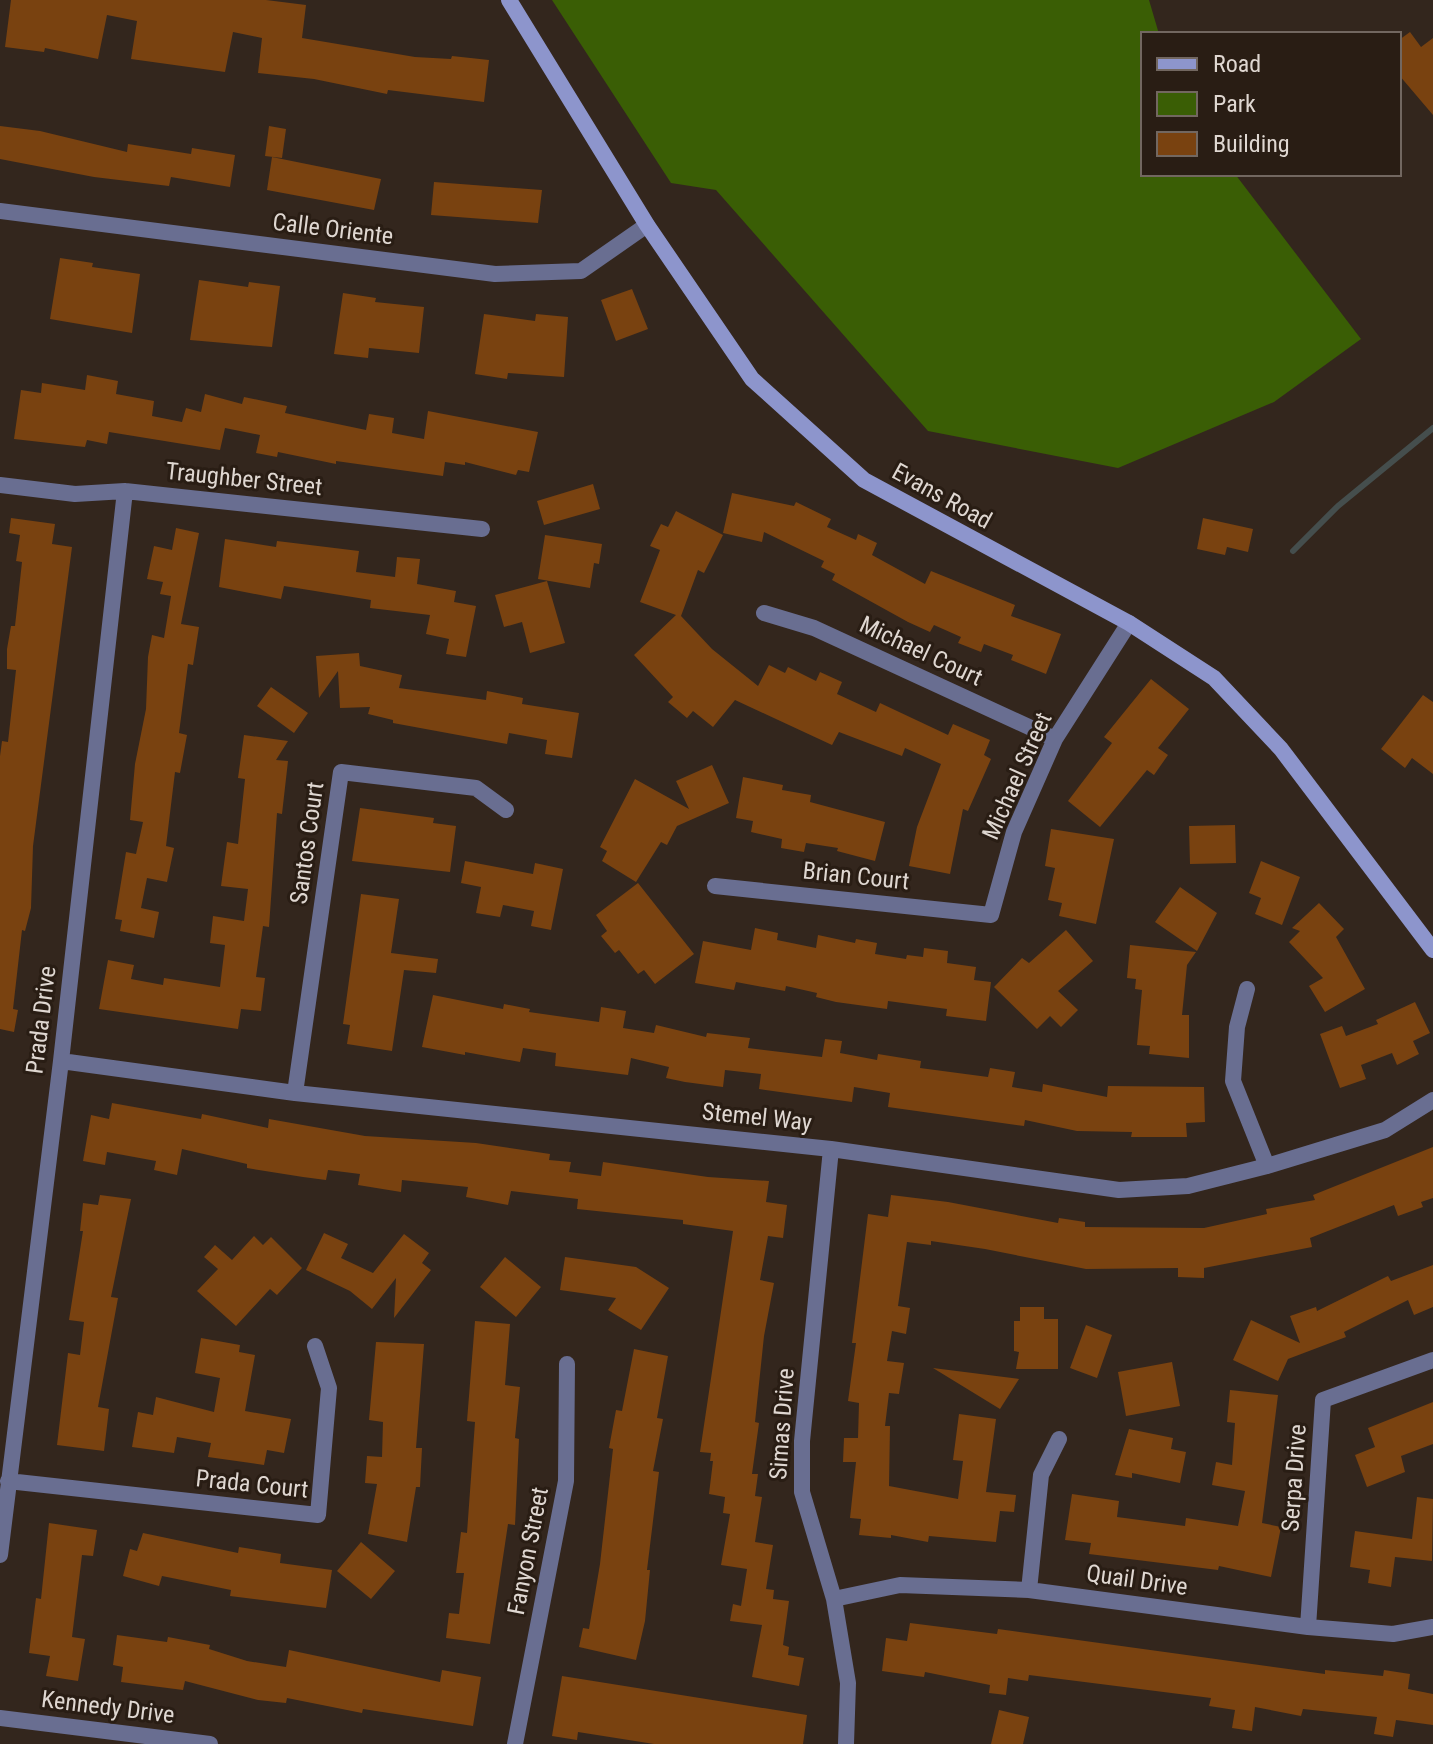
<svg xmlns="http://www.w3.org/2000/svg" width="1433" height="1744" font-family="'Roboto Condensed',sans-serif">
	<style>
		.green { fill: #3a5e05 }
		.lines { fill: none; stroke-linecap: round; stroke-linejoin: round }
		.stream { stroke: #454e4d; stroke-width: 6 }
		.building { fill: #794210 }
		.street { stroke: #696e91; stroke-width: 16 }
		.secondary { stroke: #8d95cc; stroke-width: 16 }
		.labels { text-anchor: middle; stroke-width: 6; stroke-linejoin: round; paint-order: stroke }
		.street-label { font-size: 24px; fill: #dfd7d1; stroke: #291d14 }
	</style>
	<rect width="100%" height="100%" fill="#33261d"/>
	<path class="green" d="M552,0H1149L1159,34H1143V174H1235L1361,339L1274,402L1118,468L928,431L716,190L671,183Z"/>
	<g class="lines">
		<path class="stream" d="M1293,551L1338,506L1433,428"/>
	</g>
	<path class="building" d="M11,0H266L306,5L302,38L415,57L451,59L452,56L489,60L484,102L388,90L387,94L314,79L258,73L262,38L233,32L225,72L131,59L137,21L107,15L98,59L45,48L44,52L5,47Z
		M1410,32L1421,47L1433,38V115L1399,75V40Z
		M0,126L40,131L127,152L128,144L191,154L192,148L235,155L230,187L171,177L169,186L94,177L0,159Z
		M269,126L286,129L282,158L265,156Z
		M272,157L381,179L374,210L267,190Z
		M434,182L542,190L538,223L431,215Z
		M60,258L93,263L92,267L140,274L132,333L50,319Z
		M199,280L248,287L249,282L280,286L272,347L190,340Z
		M632,289L648,329L616,341L601,300Z
		M343,293L376,298L375,302L424,307L419,353L369,348L368,358L334,354Z
		M484,314L535,321L536,314L568,317L564,377L508,373L507,379L475,374Z
		M87,375L118,381L116,394L154,401L152,416L182,422L186,408L201,412L205,394L242,404L244,397L287,406L285,413L366,430L369,414L394,418L392,433L424,439L428,411L538,432L529,472L518,470L516,475L465,462V465L445,462L443,476L336,461V464L278,452L277,457L256,453L260,435L225,428L220,450L109,432L107,444L87,440L85,447L14,439L21,390L41,393L42,383L85,390Z
		M593,484L600,509L544,525L537,501Z
		M732,493L794,506L796,502L831,519L827,527L856,540L858,534L877,543L872,555L925,584L931,571L1015,605L1011,616L1061,634L1046,674L1011,660L1013,655L984,644L981,652L958,643L961,637L934,625L930,632L908,622L832,580L835,574L821,567L824,561L764,532L762,542L723,533Z
		M676,511L723,535L704,573L698,570L681,616L712,649L758,686L769,665L785,673L788,667L816,681L820,672L842,682L837,694L876,712L880,703L948,735L953,724L990,740L984,755L991,759L968,811L963,809L950,874L909,866L917,827L941,764L905,748L902,756L839,732L832,745L735,700L713,727L693,711L687,718L668,702L673,697L634,655L676,615L640,602L660,550L650,546L661,524L668,527Z
		M11,518L55,524L52,544L72,547L33,846L31,908L25,931L22,930L13,1009L18,1010L14,1032L0,1029V756L2,741L8,742L16,670L7,669V649L11,626H15L22,562L16,561L20,535L9,533Z
		M1203,518L1253,529L1248,552L1227,547L1225,555L1197,549Z
		M176,528L199,533L181,624L199,627L193,665L188,664L179,733L187,735L180,773L175,772L166,846L174,848L167,882L147,878L141,908L159,912L154,938L120,931L122,920L115,919L126,852L136,854L143,822L130,820L135,764L146,709L148,657L152,635L164,638L171,596L160,594L163,582L147,579L154,546L172,550Z
		M545,535L602,544L599,564L594,563L590,588L538,579Z
		M225,539L276,547L277,541L359,551L356,572L395,577L397,557L420,559L417,584L456,591L454,602L476,606L466,657L446,654L449,639L426,634L430,615L370,608L371,600L284,586L281,599L219,587Z
		M547,581L565,643L530,653L522,622L504,627L495,595Z
		M359,653L360,666L402,675L399,688L486,700L487,691L523,698L522,704L579,713L572,758L545,754L547,740L509,733L507,744L393,723V720L368,714L370,707L340,708L338,671L319,698L316,656Z
		M1151,679L1189,709L1158,748L1168,755L1154,775L1147,770L1100,827L1068,801L1112,743L1104,737Z
		M271,687L308,713L294,733L257,706Z
		M1423,695L1433,702V774L1412,758L1405,768L1381,749Z
		M244,735L288,741L276,760L288,761L282,814L277,813L269,927L263,926L256,977L265,978L261,1011L241,1009L238,1029L99,1009L108,960L134,965L131,979L163,985L164,978L220,987L225,945L210,943L213,916L244,921L248,889L221,886L227,842L238,844L245,779L238,778Z
		M712,765L729,803L677,826L667,845L661,842L636,882L602,861L607,851L600,847L635,779L689,809L676,781Z
		M743,777L783,785L782,790L811,795L810,802L885,822L875,861L837,851L838,848L806,843L804,852L781,848L782,839L751,832L753,821L736,818Z
		M360,808L434,818L433,823L456,826L450,872L352,861Z
		M1235,825L1236,863L1190,864L1189,826Z
		M1051,829L1114,839L1096,924L1059,916L1062,903L1048,900L1055,868L1045,866Z
		M465,861L533,874L535,863L563,869L551,930L531,926L534,911L503,905L500,917L476,913L481,887L461,883Z
		M1261,861L1300,877L1282,925L1255,914L1261,898L1249,893Z
		M638,883L694,954L655,984L644,970L638,974L619,950L615,953L601,936L607,931L596,915Z
		M1180,887L1217,913L1197,951L1155,922Z
		M361,894L399,899L391,953L438,959L436,973L404,970L392,1051L347,1044L350,1025L343,1024Z
		M1319,903L1344,929L1336,937L1365,989L1325,1012L1309,986L1323,978L1289,942L1300,931L1292,928Z
		M755,928L778,933L777,940L816,948L818,935L855,943L856,939L877,943L875,954L906,959L907,955L923,957L924,948L948,951L947,963L976,967L974,980L991,982L986,1021L946,1016L947,1009L888,1001L887,1009L836,1002L816,997L817,993L786,986L785,991L736,982L734,990L695,983L703,941L751,950Z
		M1066,930L1093,961L1058,991L1078,1010L1061,1027L1050,1016L1037,1029L994,987L1022,958L1029,963Z
		M1130,945L1196,952L1187,965L1182,1015H1189V1058L1149,1054L1150,1046L1137,1045L1142,990L1135,989L1136,979L1127,978Z
		M433,995L503,1009L504,1004L530,1009L529,1012L599,1022L601,1007L626,1011L623,1028L654,1033L656,1025L706,1037L707,1033L750,1038L748,1048L822,1057L825,1039L842,1041L840,1053L877,1060L878,1054L921,1061L920,1068L988,1077L990,1068L1015,1072L1012,1087L1042,1092L1043,1084L1107,1097L1108,1086L1204,1087L1205,1122L1186,1123L1187,1137H1131L1132,1132L1077,1131L1025,1120L1024,1126L888,1107L890,1093L854,1087L852,1102L759,1089L761,1074L725,1070L723,1087L685,1082L666,1078L669,1067L631,1058L628,1075L555,1066L556,1053L523,1048L520,1062L465,1052V1055L422,1047Z
		M1415,1002L1430,1033L1413,1041L1419,1054L1397,1065L1392,1053L1361,1065L1366,1079L1340,1088L1320,1034L1342,1026L1346,1036L1378,1024L1376,1020Z
		M112,1103L201,1119L202,1114L268,1128L269,1119L365,1136L476,1143L550,1154L549,1160L571,1162L569,1172L601,1176L603,1162L708,1177L769,1181L766,1202L787,1205L783,1238L768,1236L760,1280L774,1283L764,1336L755,1422L759,1423L752,1474H758L755,1496L762,1497L755,1542L773,1545L766,1589L774,1590L773,1599L789,1601L783,1645L789,1647L788,1655L804,1658L799,1686L752,1677L762,1625L730,1621L733,1604L741,1606L747,1569L721,1565L730,1514L723,1513L725,1497L709,1494L713,1461H710L711,1453L700,1452L733,1231L683,1224V1220L577,1209L578,1199L511,1191L508,1205L466,1197L468,1187L402,1180L401,1192L358,1185L360,1174L328,1170L326,1180L303,1177L247,1168V1164L182,1149L177,1175L154,1170L156,1161L107,1152L105,1165L83,1161L91,1115L109,1119Z
		M1433,1147V1198L1421,1202L1423,1207L1398,1216L1394,1205L1310,1238L1312,1247L1204,1268V1278L1178,1277V1268L1086,1269L985,1249L931,1241V1245L907,1242L898,1306L910,1308L906,1334L892,1331L887,1361L904,1363L899,1394L889,1393L885,1426H890L889,1486L958,1499L963,1461L953,1460L959,1414L996,1419L986,1492L1016,1495L1014,1512L1000,1511L996,1542L929,1536L928,1542L891,1535V1538L859,1535L861,1519L850,1518L856,1462H843L844,1438H858L859,1403L848,1401L856,1343H852L868,1214L888,1217L891,1195L948,1202L1058,1223L1059,1218L1085,1222V1227L1204,1228L1267,1214L1266,1209L1315,1200L1313,1195Z
		M100,1195L131,1199L111,1297L118,1298L98,1407L109,1409L104,1451L57,1445L68,1353L80,1355L84,1322L69,1320L83,1231H80L83,1203L98,1205Z
		M324,1233L348,1244L341,1258L373,1273L404,1234L429,1253L422,1263L431,1270L394,1318L396,1278L372,1309L350,1291L306,1270Z
		M254,1236L263,1245L271,1237L302,1268L277,1295L270,1289L236,1326L197,1291L218,1269L204,1257L215,1245L232,1260Z
		M505,1257L541,1287L516,1317L480,1287Z
		M565,1257L636,1267L669,1288L641,1330L608,1310L616,1298L560,1290Z
		M1433,1265V1307L1414,1315L1408,1300L1344,1332L1346,1337L1288,1359L1278,1381L1233,1360L1251,1320L1300,1343L1290,1316L1316,1307L1317,1311L1388,1276L1391,1281Z
		M1020,1307H1044V1319H1058V1369H1016L1019,1352L1014,1351V1321H1020Z
		M475,1321L510,1324L505,1385L520,1387L515,1438L519,1439L515,1525L508,1524L490,1644L446,1638L449,1613L459,1614L464,1573H456L461,1532L467,1533L475,1422L467,1421Z
		M1086,1325L1112,1335L1097,1378L1070,1368Z
		M201,1338L240,1345L239,1352L255,1355L245,1411L291,1419L284,1453L267,1450L264,1465L208,1457L211,1443L177,1437L174,1453L132,1447L138,1412L153,1415L156,1397L214,1412L220,1378L195,1373Z
		M376,1342L424,1344L416,1448H422L420,1487H416L407,1542L368,1534L377,1484L365,1483L367,1456L382,1457L383,1422L369,1420Z
		M634,1349L668,1356L657,1418L663,1419L653,1471L659,1472L647,1570H650L645,1621L636,1660L579,1647L583,1628L589,1629L600,1564L613,1449L609,1448L616,1410L622,1411Z
		M1172,1362L1180,1406L1126,1416L1118,1372Z
		M933,1368L1019,1379L1000,1409Z
		M1230,1390L1278,1395L1262,1523L1281,1527L1271,1577L1219,1566L1218,1570L1089,1554L1091,1543L1065,1540L1072,1494L1119,1501L1117,1517L1185,1526L1186,1518L1238,1526L1245,1491L1212,1485L1216,1462L1232,1465L1235,1423L1227,1422Z
		M1433,1402V1444L1401,1456L1405,1472L1367,1487L1355,1455L1375,1447L1368,1428Z
		M1129,1429L1173,1438L1171,1449L1186,1452L1180,1483L1132,1473V1478L1115,1475Z
		M1417,1497L1433,1499L1432,1561L1395,1557L1391,1587L1368,1583L1370,1570L1350,1567L1355,1531L1412,1539Z
		M49,1523L97,1530L93,1556L82,1555L72,1637L85,1639L78,1681L46,1676L50,1656L29,1653L36,1598L41,1599Z
		M143,1533L238,1553L239,1547L281,1554L280,1563L332,1570L326,1608L230,1596L231,1590L162,1576L159,1586L123,1576L130,1549L137,1551Z
		M361,1542L395,1571L371,1599L337,1571Z
		M910,1623L997,1634L998,1629L1325,1674V1670L1383,1676L1384,1670L1410,1674L1408,1689L1433,1694V1725L1396,1720L1393,1737L1374,1734L1377,1717L1303,1709L1301,1716L1255,1707L1252,1731L1232,1728L1235,1710L1209,1706L1211,1698L1029,1675L1028,1681L1008,1678L1006,1695L989,1693L990,1685L925,1672L924,1677L882,1671L886,1638L907,1641Z
		M117,1635L167,1642L168,1637L210,1645L209,1649L247,1661L286,1667L289,1650L440,1682L442,1670L481,1677L473,1726L363,1709L362,1713L287,1698L286,1703L258,1700L185,1681L183,1690L121,1682L123,1667L113,1665Z
		M562,1676L807,1715L803,1744H654L578,1732L577,1740L552,1736Z
		M999,1710L1029,1717L1023,1744H991Z"/>
	<g class="lines">
		<path class="street" d="M0,211L495,274L581,271L647,225
			M0,485L75,494L125,491L482,529
			M764,613L814,628L1055,739
			M715,886L991,915L1014,832L1055,739L1129,623
			M1247,989L1237,1027L1233,1081L1267,1166
			M61,1061L295,1093L831,1149L1119,1190L1188,1186L1267,1166L1385,1130L1433,1100
			M295,1093L341,772L476,788L506,810
			M831,1149L802,1441V1492L834,1599L848,1683L846,1744
			M8,1481L318,1515L329,1388L315,1346
			M0,1555L61,1061L125,491
			M1029,1590L1041,1475L1059,1439
			M834,1599L900,1585L1029,1590L1308,1627L1393,1634L1433,1627
			M1308,1627L1323,1400L1433,1360
			M0,1718L210,1744
			M515,1744L566,1481L567,1364"/>
		<path class="secondary" d="M509,0L647,225L752,379L864,480L1129,623L1214,678L1281,749L1433,950"/>
	</g>
	<g class="labels">
		<g class="street-label">
			<text transform="translate(333 229) rotate(7)" y="8">Calle Oriente</text>
			<text transform="translate(244 479) rotate(6)" y="8">Traughber Street</text>
			<text transform="translate(942 496) rotate(29)" y="8">Evans Road</text>
			<text transform="translate(921 651) rotate(25)" y="8">Michael Court</text>
			<text transform="translate(1017 776) rotate(-66)" y="8">Michael Street</text>
			<text transform="translate(307 843) rotate(-82)" y="8">Santos Court</text>
			<text transform="translate(856 876) rotate(6)" y="8">Brian Court</text>
			<text transform="translate(41 1020) rotate(-83)" y="8">Prada Drive</text>
			<text transform="translate(757 1117) rotate(6)" y="8">Stemel Way</text>
			<text transform="translate(782 1424) rotate(-86)" y="8">Simas Drive</text>
			<text transform="translate(1294 1478) rotate(-86)" y="8">Serpa Drive</text>
			<text transform="translate(252 1484) rotate(6)" y="8">Prada Court</text>
			<text transform="translate(528 1551) rotate(-79)" y="8">Fanyon Street</text>
			<text transform="translate(1137 1580) rotate(8)" y="8">Quail Drive</text>
			<text transform="translate(108 1707) rotate(7)" y="8">Kennedy Drive</text>
		</g>
	</g>
	<rect x="1141" y="32" width="260" height="144" fill="#291d14" stroke="#726760" stroke-width="2"/>
	<rect x="1157" y="58" width="40" height="12" fill="#8d95cc" stroke="#726760" stroke-width="2"/>
	<text x="1213" y="72" font-size="24" fill="#dfd7d1">Road</text>
	<rect x="1157" y="92" width="40" height="24" fill="#3a5e05" stroke="#726760" stroke-width="2"/>
	<text x="1213" y="112" font-size="24" fill="#dfd7d1">Park</text>
	<rect x="1157" y="132" width="40" height="24" fill="#794210" stroke="#726760" stroke-width="2"/>
	<text x="1213" y="152" font-size="24" fill="#dfd7d1">Building</text>
</svg>
